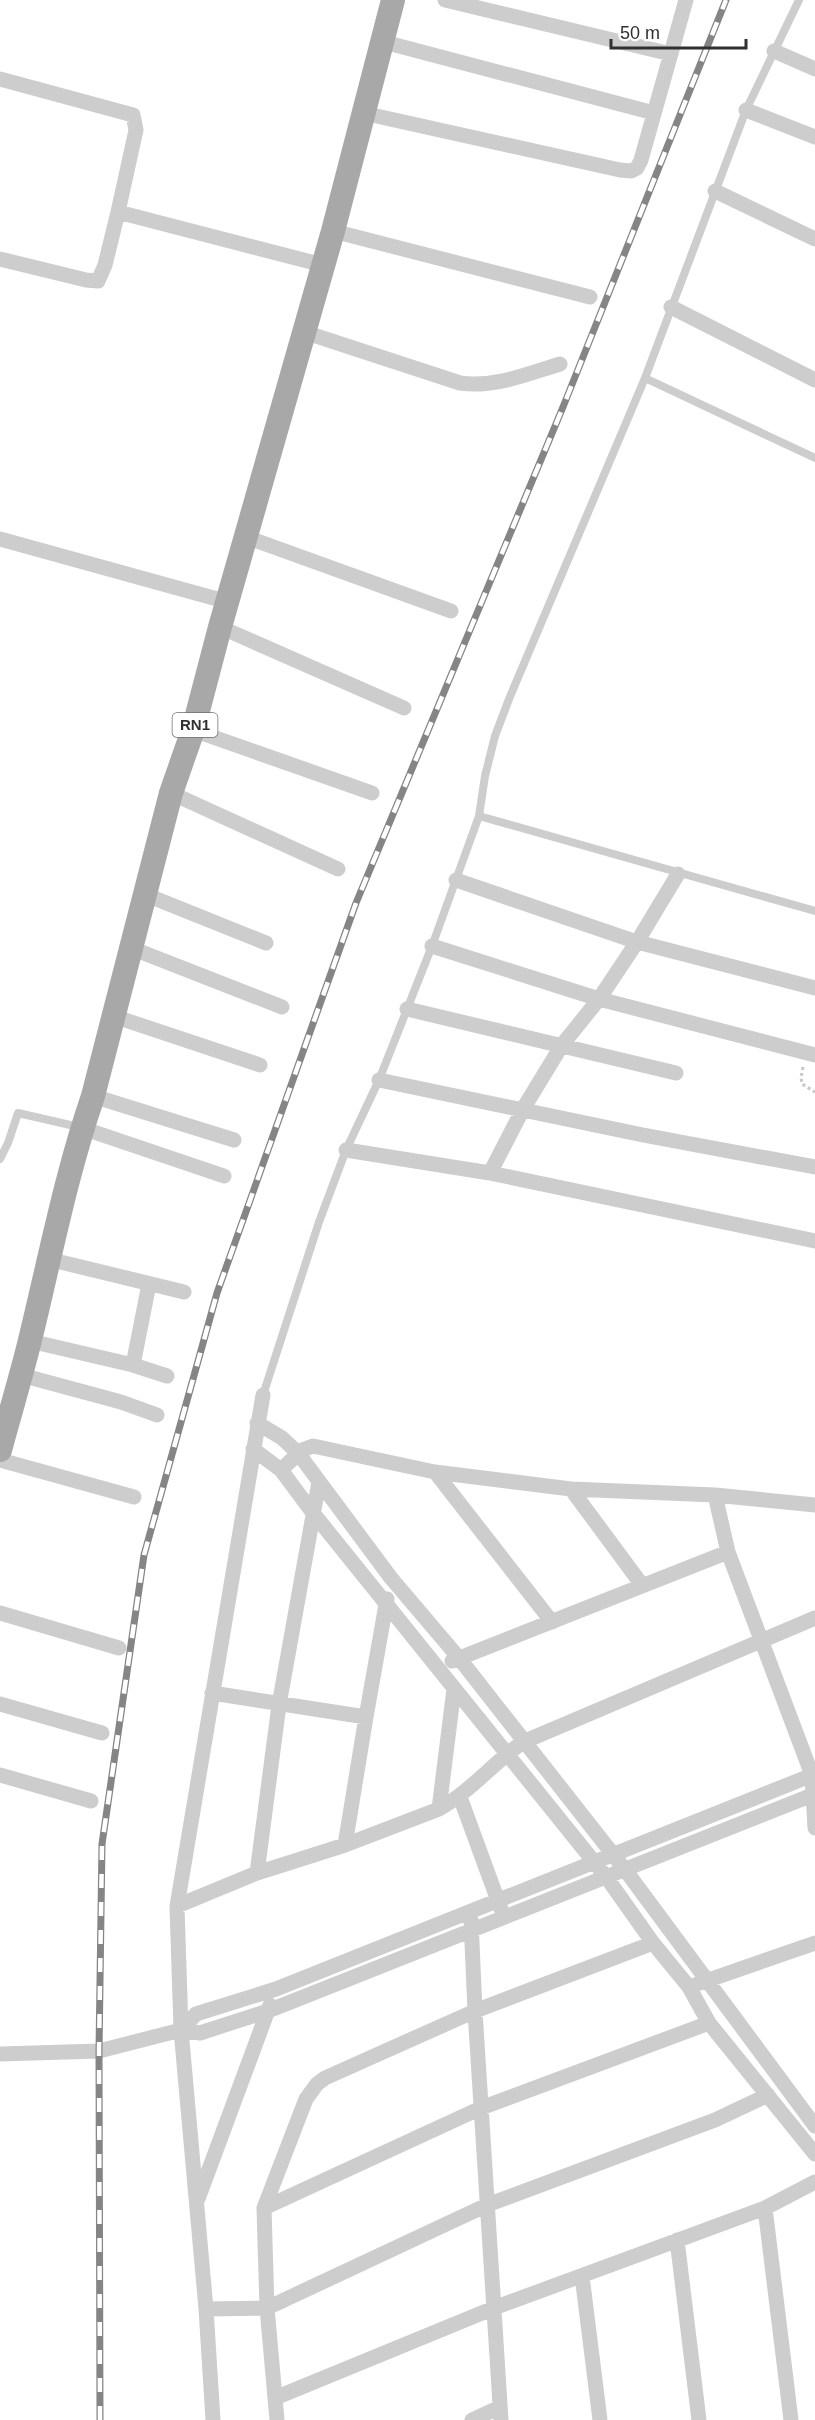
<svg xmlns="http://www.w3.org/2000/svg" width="815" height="2420" font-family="Helvetica,sans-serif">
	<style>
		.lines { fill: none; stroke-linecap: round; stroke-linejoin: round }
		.path { stroke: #c7c7c7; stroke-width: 3; stroke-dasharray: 3 3; stroke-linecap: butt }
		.service { stroke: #cdcdcd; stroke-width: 8 }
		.minor { stroke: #cdcdcd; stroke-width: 15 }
		.primary { stroke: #a8a8a8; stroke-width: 24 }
		.rail-casing { stroke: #858585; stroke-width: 7 }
		.rail { stroke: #fff; stroke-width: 4.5; stroke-dasharray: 14; stroke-linecap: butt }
		.labels { text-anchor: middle; stroke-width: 6; stroke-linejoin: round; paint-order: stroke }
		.shield { fill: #fff; stroke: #6e6e6e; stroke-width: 1.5 }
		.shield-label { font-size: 15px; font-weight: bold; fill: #303030 }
	</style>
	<rect width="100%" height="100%" fill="#fff"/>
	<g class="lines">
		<path class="path" d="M803,1067L801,1078L802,1084L815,1092"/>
		<path class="service" d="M645,378L815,458
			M479,816L815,911
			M0,1159L8,1143L18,1113L79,1127
			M263,1395L319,1222L346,1150L379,1080L432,946L479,816L485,776L495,736L509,699L645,378L746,110L799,0"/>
		<path class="minor" d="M445,0L671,54
			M384,42L654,113
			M774,51L815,69
			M0,79L133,115L136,130L118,212L323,265
			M746,110L815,137
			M363,113L620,170L631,171L637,168L641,160L686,0
			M715,191L815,239
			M333,231L590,297
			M0,259L86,280L98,281L105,265L118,212
			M671,307L815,380
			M304,332L460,383C494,388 527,374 560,364
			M246,537L451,611
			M0,539L228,602
			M220,627L404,708
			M193,730L372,793
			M171,793L338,869
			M456,880L637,942L815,988
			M144,894L266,943
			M432,946L599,999L815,1055
			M131,948L282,1007
			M407,1009L676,1073
			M113,1016L260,1065
			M379,1080L643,1135L815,1167
			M93,1096L234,1140
			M82,1128L224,1176
			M346,1150L490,1173L815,1241
			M490,1173L523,1109L562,1045L599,999L637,942L678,874
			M48,1259L184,1292
			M149,1284L133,1365L167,1376
			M30,1341L133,1365
			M21,1375L121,1402L157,1415
			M257,1423L282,1438L298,1453L391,1578L459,1658L626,1871L815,2126
			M253,1449L281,1470L313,1513L607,1878L653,1943L689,1987L709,2023L815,2154
			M0,1460L134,1497
			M281,1470L302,1450L313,1446L435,1472L571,1489L715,1495L728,1552L812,1775L815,1828
			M435,1472L552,1622
			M571,1489L642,1585
			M715,1495L815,1505
			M0,1613L119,1648
			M452,1661L728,1552
			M454,1689L439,1809C471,1791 493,1763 523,1742L815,1618
			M212,1693L366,1717L387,1599
			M0,1704L102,1733
			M0,1775L91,1801
			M460,1797L501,1909
			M345,1845L366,1717
			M257,1873L345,1845L439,1809
			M177,1906L257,1873L279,1705L319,1482
			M471,1920L475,2011L501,2420
			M653,1943L475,2011L325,2078L317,2084L306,2099L264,2208L267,2308L487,2205L715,2120L768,2095
			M697,1984L815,1943
			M181,2030L196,2014L276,1989L815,1774
			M0,2054L99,2051L181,2030L200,2033L268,2011L815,1794
			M198,2199L270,2005
			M264,2208L481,2108L709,2023
			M765,2208L791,2420
			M677,2240L699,2420
			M582,2276L600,2420
			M206,2309L267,2308L277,2420
			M275,2398L494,2308L765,2208L815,2182
			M213,2420L206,2309L181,2030L177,1906L263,1395
			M472,2420L500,2407"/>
		<path class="primary" d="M0,1450C10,1413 21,1377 30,1340C50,1258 66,1175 93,1096L171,793L193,730L220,627L333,231L393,0"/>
		<defs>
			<path id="rail" d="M100,2420L99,2051L102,1844L144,1555L217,1293L356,903L563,407L726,0"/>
		</defs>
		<use href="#rail" class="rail-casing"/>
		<use href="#rail" class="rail"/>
	</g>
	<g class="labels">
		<rect class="shield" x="172.5" y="713" width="45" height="24" rx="4.5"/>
		<g class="shield-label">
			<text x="195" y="730">RN1</text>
		</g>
	</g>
	<path d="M611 39v9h135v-9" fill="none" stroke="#303030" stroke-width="3"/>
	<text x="620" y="39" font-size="18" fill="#303030" stroke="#ffffff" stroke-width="4.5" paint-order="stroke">50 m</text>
</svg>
